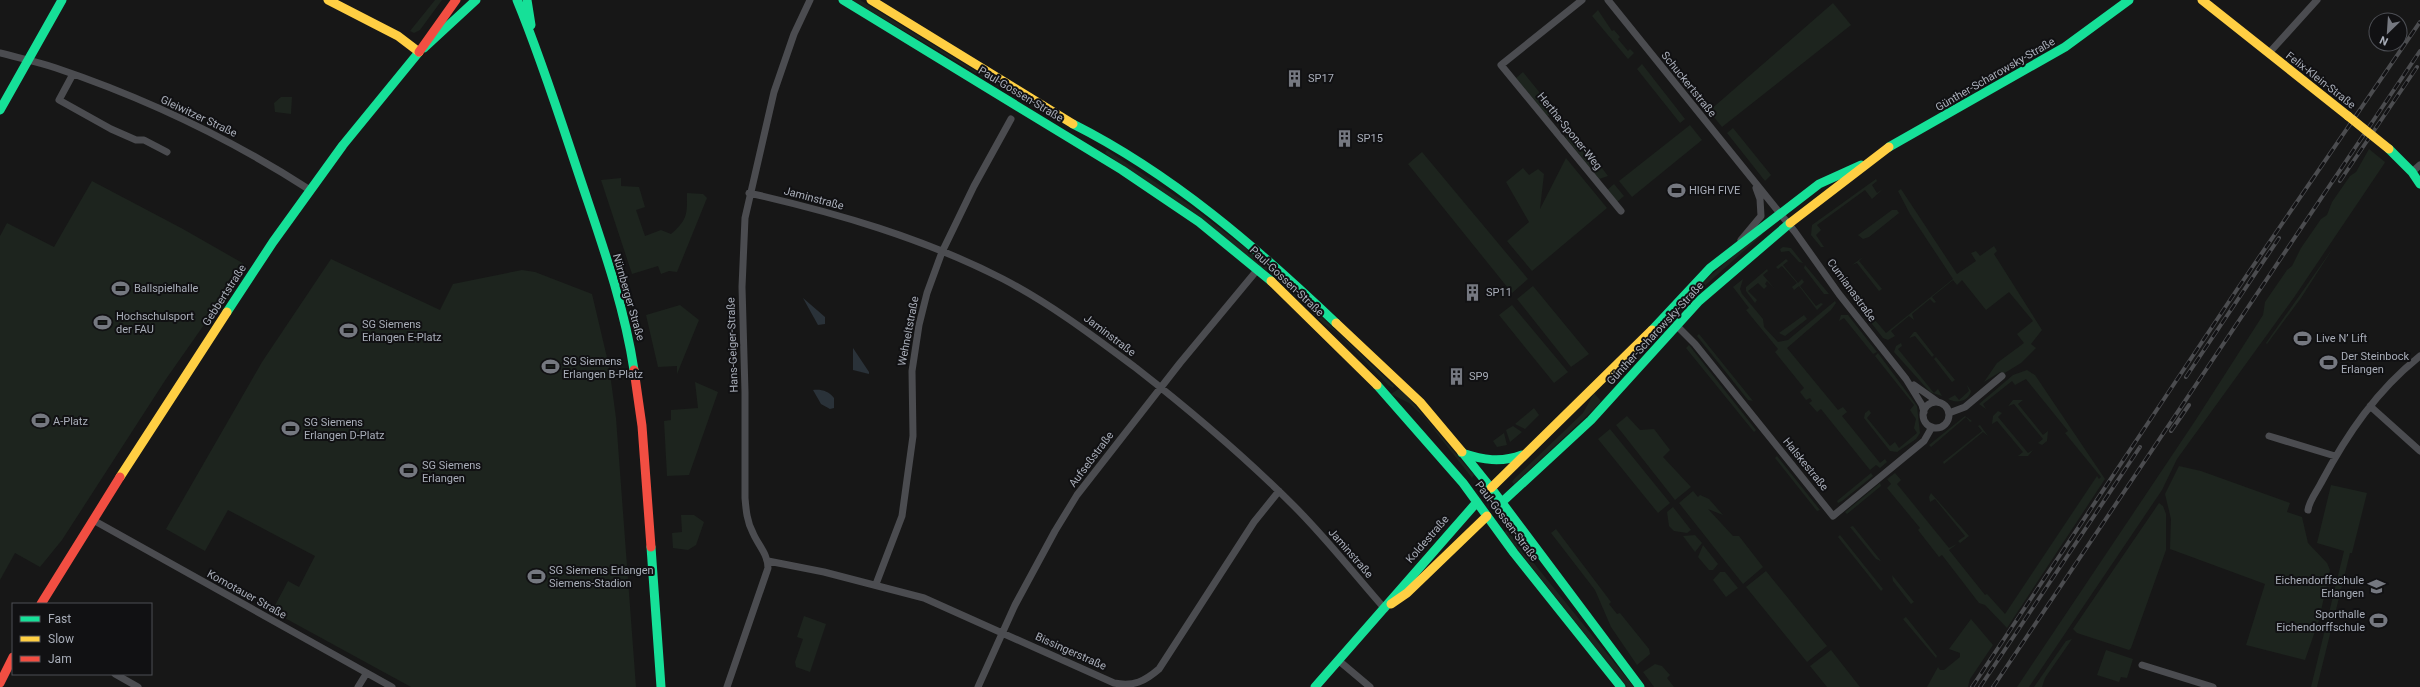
<svg xmlns="http://www.w3.org/2000/svg" width="2420" height="687" font-family="Roboto,sans-serif">
	<style>
		.green { fill: #1d241e }
		.water { fill: #2a3239 }
		.lines { fill: none; stroke-linecap: round; stroke-linejoin: round }
		.street { stroke: #4b4c50; stroke-width: 7 }
		.fast { stroke: #16e098; stroke-width: 9 }
		.slow { stroke: #ffcf43; stroke-width: 9 }
		.jam { stroke: #f24e42; stroke-width: 9 }
		.rail-casing { stroke: #4b4c4f; stroke-width: 4 }
		.rail { stroke: #111113; stroke-width: 2.5; stroke-dasharray: 8; stroke-linecap: butt }
		.slow-bridge { stroke: #ffcf43; stroke-width: 9 }
		.labels { text-anchor: middle; stroke-width: 4; stroke-linejoin: round; paint-order: stroke }
		.street-label { font-size: 11px; fill: #a8adb8; stroke: #111113 }
		.poi-label { font-size: 11px; fill: #a8adb8; stroke: #111113; text-anchor: start }
	</style>
	<rect width="100%" height="100%" fill="#171717"/>
	<path class="green" d="M435,0H442L420,30L414,33L410,31Z
		M852,0H860L1080,135Z
		M1833,3L1851,25L1722,127L1709,111Z
		M1598,10L1612,31L1614,30L1620,37L1618,39L1628,51L1630,49L1634,53L1628,59L1592,16Z
		M1642,64L1685,119L1680,123L1637,69Z
		M1523,72L1557,114L1547,116L1516,78Z
		M281,97H292L291,114L275,112L274,103Z
		M1690,125L1702,140L1632,197L1619,181Z
		M1568,128L1592,155L1590,158L1593,161L1595,159L1608,176L1599,179L1566,138Z
		M1733,128L1771,175L1765,181L1727,133Z
		M2369,149L2385,162L2384,164L2295,296L2177,459L2162,490L2029,687H2017L2195,421L2263,315L2265,302L2287,270L2292,266L2301,248L2321,219L2327,215L2332,202L2350,176L2356,172Z
		M1107,150L1191,206L1266,264L1394,386L1393,388L1388,385L1336,332L1324,324L1271,274L1105,153Z
		M1422,152L1528,279L1512,293L1408,164Z
		M1566,158L1607,208L1532,271L1507,241L1529,222L1506,182L1523,168L1529,175L1538,169L1544,174L1540,209Z
		M621,178V186L639,187L645,207L636,210L645,236L661,230L671,234C688,219 687,214 687,193L703,194L707,198L677,272L669,271L661,274L658,266L632,274L601,180Z
		M1876,179L1877,181L1872,185L1877,193L1883,189L1872,199L1865,190L1817,225L1821,230L1816,235L1824,247H1821L1811,235L1812,225Z
		M92,181L183,229L246,265L166,379L62,540L40,567L15,553L0,580V236L7,223L54,247Z
		M1614,184L1624,196L1617,202L1607,190Z
		M1901,189L1957,274L1976,261L1971,253L1976,251L1980,256L1994,246L1997,251L1994,254L2042,330L2031,344L2036,348L2021,363L2003,374L2000,372L1984,382L1997,363L2024,343L2017,334L2033,321L2009,292L1986,310L1962,280L1957,285L1953,280L1932,297L1936,302L1934,303L1930,299L1912,314L1914,320L1909,316L1891,331L1895,336L1888,340L1883,338L1865,315L1868,310L1873,309L1869,313L1886,333L1953,279L1910,214L1898,191Z
		M1892,210H1897L1899,213L1869,237L1863,239L1858,235Z
		M1761,232L1763,234L1699,291L1653,341L1652,336L1703,282Z
		M1783,247L1791,248L1803,263L1799,262L1789,251L1781,252L1780,249Z
		M2333,248L2301,298L2267,344L2266,343Z
		M1863,257L1859,261L1882,289L1879,291L1857,263L1852,265Z
		M331,259L440,310L453,284L522,270L535,272L592,294L609,366L616,418L636,687H411L272,611L288,581L299,587L315,556L228,510L205,551L166,529L262,362Z
		M1786,259L1788,261L1783,265L1798,283L1802,279L1804,282L1800,286L1816,306L1821,303L1823,304L1817,310L1799,286L1794,290L1792,287L1797,283L1782,266L1778,269L1776,267Z
		M1833,259L1847,276L1843,280L1857,298L1862,295L1860,301H1853L1844,287L1831,260Z
		M1805,265L1829,294H1824L1804,268Z
		M1767,269L1768,271L1763,275L1774,288L1767,281L1765,284L1767,286L1764,289L1758,283L1748,291L1757,300L1755,303L1746,291V287Z
		M1743,279L1740,289L1742,294L1763,319L1764,327L1778,342L1788,340L1835,301L1836,303L1831,310L1787,348L1838,410L1843,407L1847,412L1842,416L1880,463L1885,459L1887,462L1880,468L1876,465L1870,470L1821,409L1817,412L1809,403L1812,401L1810,398L1806,400L1800,392L1804,388L1775,352L1778,349L1746,310L1749,308L1733,287Z
		M1533,286L1589,354L1571,367L1517,299Z
		M680,305L699,320L677,374V366L658,367L646,315Z
		M1512,305L1568,372L1554,383L1499,315Z
		M1804,315L1807,319L1785,336L1779,333Z
		M1841,315H1848L1877,352L1873,354L1844,318L1839,321Z
		M1914,332H1916L1934,355L1932,357L1915,336L1909,338Z
		M1699,334L1753,401L1748,400L1697,336Z
		M1901,343L1902,346L1898,349L1934,393L1938,389L1942,396L1930,392L1894,352L1896,346Z
		M1689,345L1756,430L1754,432L1686,348Z
		M1639,350L1633,363L1618,380L1613,374Z
		M1878,353L1917,406L1920,433L1916,439L1897,452L1890,451L1864,418L1865,413L1869,410L1871,413L1867,418L1890,446L1895,442L1899,448L1917,433L1914,428L1916,419L1910,410L1914,405L1875,356Z
		M1936,357L1955,380L1952,382L1934,359Z
		M2027,370L2035,375L2105,479L2007,628L1985,605L1979,603L1942,555L1939,557L1918,530L1920,528L1887,488L1891,484L1887,479L1895,473L1901,480L1897,484L1949,548L1957,544L1949,550L1985,595L1987,594L2005,614L2097,476L2099,479L2101,477L2065,433L2068,431L2026,379L2015,385L2012,381L1983,404L1986,409L1979,404L2013,375Z
		M695,382L718,392L689,475L667,476L664,421L671,420V410L698,408Z
		M1967,385L1971,391C1969,401 1957,404 1948,399L1955,395L1959,400L1969,391Z
		M1400,388L1474,475L1472,478L1424,417L1409,403L1391,394Z
		M1594,393L1601,401L1594,409L1514,484L1512,482L1514,479L1583,413Z
		M2013,400H2023L2018,404L2043,435L2048,431L2047,441L2042,445L2038,443L2043,439L2014,404L2008,406Z
		M1534,408L1539,415L1525,429L1515,424Z
		M1998,411L2002,413L1998,417L2028,453L2033,450L2028,456H2018L2023,452L1997,421L1992,424L1993,416Z
		M1627,416L1640,430L1654,429L1670,450L1663,457L1691,487L1675,500L1616,425Z
		M1965,416L1972,421L1970,422L1966,417L1931,447L1929,445Z
		M1980,425L1988,436L1983,432L1944,464L1943,462L1982,431L1978,426Z
		M1513,426L1522,432L1510,442L1506,430Z
		M1610,429L1670,503L1658,513L1598,439Z
		M1504,433L1507,445L1497,447L1493,441Z
		M1789,446L1818,483L1813,481L1787,448Z
		M1777,456L1820,510L1817,511L1775,458Z
		M2179,466L2201,471L2290,503L2287,512L2302,517L2308,543L2327,563L2330,570L2319,620L2305,660L2246,645L2265,584L2170,549L2171,519L2165,494Z
		M1871,473L1873,476L1842,501L1838,503L1837,501Z
		M1880,483L1881,486L1847,514L1845,512Z
		M2331,485L2367,493L2352,553H2350L2317,687H2311L2344,551L2317,543Z
		M1693,491L1698,497L1700,495L1709,499L1723,515L1708,509L1733,536H1739L1763,567L1743,584L1679,503Z
		M1931,493L1969,536L1960,543L1958,541L1965,536L1935,499L1930,502L1929,497Z
		M2159,503L2163,506L2166,514V550L2131,648L2129,650L2077,633L2073,629Z
		M1673,507L1691,530L1687,533L1674,531L1669,526L1667,512Z
		M681,515H694L704,522L696,545L688,550L673,548L672,533L682,532Z
		M1853,526L1881,561L1876,559L1850,527Z
		M1556,529L1611,602L1609,604L1617,614L1620,613L1649,649L1650,654L1637,665L1611,627L1595,590L1551,533Z
		M1507,530L1634,687H1627L1504,532Z
		M1695,535L1702,543L1695,552L1683,536Z
		M1840,535L1883,589L1881,591L1838,537Z
		M1703,545L1718,564L1713,570H1709L1698,557Z
		M1766,571L1827,646L1807,662L1746,587Z
		M1720,572H1725L1738,588L1726,597L1713,580Z
		M1892,575L1914,602L1911,604L1893,581Z
		M804,616L826,624L810,672L796,667L795,662L803,639L797,637Z
		M1906,617L1937,656L1936,658L1903,619Z
		M1971,619L1993,645L1970,679L1968,687H1927L1938,667L1940,670H1944L1960,657V653L1949,649Z
		M2072,639L2045,678L2042,687H2034L2066,641Z
		M1831,650L1860,687H1827L1810,666Z
		M2106,650L2133,659L2127,678L2121,677L2119,682L2097,675Z
		M1655,664L1662,666L1670,675L1667,678L1674,687H1654L1643,672Z"/>
	<path class="water" d="M803,298L825,317V324L818,325Z
		M853,348L869,372V374L853,370Z
		M813,390C821,389 829,391 834,398V408L830,409L821,404Z"/>
	<g class="lines">
		<path class="street" d="M1582,0L1501,65L1621,211
			M1608,0L1795,232L1839,294L1906,379L1922,405L1924,412
			M0,53C19,58 38,62 56,68C145,98 231,139 310,190
			M2269,53L2317,0
			M73,74L59,100L111,129L136,140H144L167,152
			M2412,172L2420,165
			M749,193C837,213 923,238 1003,279C1051,304 1093,336 1136,368C1191,411 1245,457 1294,506C1327,539 1355,575 1385,609
			M1741,240L1761,216L1760,199L1756,188
			M1676,325L1695,344L1833,516L1924,441L1932,427
			M1914,385L1938,402
			M1923 415a13 13 0 1 1 26 0a13 13 0 1 1-26 0Z
			M2370,406L2420,451
			M1949,413L1965,407L2002,376
			M2269,436L2335,456
			M2308,510C2309,501 2317,491 2321,483C2347,434 2377,390 2420,356
			M93,520L392,687
			M768,561L824,572L924,598L1114,683C1134,687 1145,681 1159,669L1254,522L1279,491
			M876,584L902,516L913,436L912,371L919,325L927,293L942,252L974,186L1011,119
			M1338,660L1370,687
			M2142,665L2213,687
			M115,674L138,687
			M358,687L366,674
			M727,687L768,568C768,554 758,545 753,533C747,522 746,510 745,498V392L742,287L745,218L774,92L794,34L810,0
			M978,687L1015,605L1055,531L1077,495L1180,363L1258,269"/>
		<path class="fast" d="M517,0C541,58 560,118 580,178C601,241 624,304 634,370
			M527,0L531,25
			M843,0L1122,170L1199,222L1271,281
			M424,48L476,0
			M0,110L62,0
			M1073,124C1172,174 1256,247 1336,323
			M1889,147L2065,47L2129,0
			M2389,149L2412,172L2420,184
			M227,312L273,242L343,145L419,52
			M1652,330L1710,268L1819,184L1861,165
			M1377,385L1463,483L1514,553L1621,687
			M1462,452L1491,488L1640,687
			M1462,453C1483,460 1501,463 1522,455
			M1501,503L1591,420L1699,301L1790,223
			M651,547L661,687
			M1315,687L1477,502"/>
		<path class="slow" d="M328,0L398,36L419,52
			M871,0L1073,124
			M2202,0L2348,116
			M1790,223L1889,147
			M1271,281L1377,385
			M1336,323L1420,402L1462,452
			M120,477L227,312
			M1491,488L1652,330
			M1391,604L1407,593L1487,516"/>
		<path class="jam" d="M419,52L456,0
			M634,370L642,426L651,547
			M41,604L120,477
			M0,683L13,657"/>
		<defs>
			<path id="rail" d="M2340,181L2417,67
				M2186,377L2279,238
				M2171,431L2189,405
				M1972,687L2236,291L2420,22
				M1980,687L2140,447
				M1993,687L2420,51"/>
		</defs>
		<use href="#rail" class="rail-casing"/>
		<use href="#rail" class="rail"/>
		<path class="slow-bridge" d="M2348,116L2389,149"/>
	</g>
	<defs>
		<symbol id="building-bare" viewBox="-9 -9 18 18"><path d="M-4-6H4V6H1V3H-1V6H-4ZM-2.5-4.3h1.7v1.8h-1.7ZM.8-4.3h1.7v1.8H.8ZM-2.5-1h1.7V.8h-1.7ZM.8-1h1.7V.8H.8Z" fill="#757880" stroke="#111113" stroke-width="2.5" paint-order="stroke"/></symbol>
		<symbol id="stadium-bare" viewBox="-9 -9 18 18"><path d="M0-5a6.5 5 0 1 0 0 10a6.5 5 0 1 0 0-10ZM-3.5-1.8h7v3.6h-7Z" fill="#757880" stroke="#111113" stroke-width="2.5" paint-order="stroke"/></symbol>
		<symbol id="school-bare" viewBox="-9 -9 18 18"><path d="M0-5L7-2L0 1L-7-2ZM-4 1L0 2.5L4 1V4Q0 6-4 4Z" fill="#757880" stroke="#111113" stroke-width="2.5" paint-order="stroke"/></symbol>
	</defs>
	<g fill-rule="evenodd">
		<use href="#building-bare" x="1282" y="66" width="25" height="25"/>
		<use href="#building-bare" x="1332" y="126" width="25" height="25"/>
		<use href="#stadium-bare" x="1664" y="178" width="25" height="25"/>
		<use href="#stadium-bare" x="108" y="276" width="25" height="25"/>
		<use href="#building-bare" x="1460" y="280" width="25" height="25"/>
		<use href="#stadium-bare" x="90" y="310" width="25" height="25"/>
		<use href="#stadium-bare" x="336" y="318" width="25" height="25"/>
		<use href="#stadium-bare" x="2290" y="326" width="25" height="25"/>
		<use href="#stadium-bare" x="2316" y="350" width="25" height="25"/>
		<use href="#stadium-bare" x="538" y="354" width="25" height="25"/>
		<use href="#building-bare" x="1444" y="364" width="25" height="25"/>
		<use href="#stadium-bare" x="28" y="408" width="25" height="25"/>
		<use href="#stadium-bare" x="278" y="416" width="25" height="25"/>
		<use href="#stadium-bare" x="396" y="458" width="25" height="25"/>
		<use href="#stadium-bare" x="524" y="564" width="25" height="25"/>
		<use href="#school-bare" x="2364" y="574" width="25" height="25"/>
		<use href="#stadium-bare" x="2366" y="608" width="25" height="25"/>
	</g>
	<g class="labels">
		<g class="street-label">
			<text transform="translate(1995 74) rotate(-30)" y="4">Günther-Scharowsky-Straße</text>
			<text transform="translate(2321 80) rotate(38)" y="4">Felix-Klein-Straße</text>
			<text transform="translate(1689 84) rotate(51)" y="4">Schuckertstraße</text>
			<text transform="translate(1021 94) rotate(31)" y="4">Paul-Gossen-Straße</text>
			<text transform="translate(199 116) rotate(25)" y="4">Gleiwitzer Straße</text>
			<text transform="translate(1570 131) rotate(51)" y="4">Hertha-Sponer-Weg</text>
			<text transform="translate(814 198) rotate(15)" y="4">Jaminstraße</text>
			<text transform="translate(1287 281) rotate(43)" y="4">Paul-Gossen-Straße</text>
			<text transform="translate(1852 290) rotate(54)" y="4">Cumianastraße</text>
			<text transform="translate(224 295) rotate(-57)" y="4">Gebbertstraße</text>
			<text transform="translate(629 297) rotate(74)" y="4">Nürnberger Straße</text>
			<text transform="translate(908 331) rotate(-79)" y="4">Wehneltstraße</text>
			<text transform="translate(1655 333) rotate(-47)" y="4">Günther-Scharowsky-Straße</text>
			<text transform="translate(1110 335) rotate(37)" y="4">Jaminstraße</text>
			<text transform="translate(732 345) rotate(-92)" y="4">Hans-Geiger-Straße</text>
			<text transform="translate(1091 459) rotate(-53)" y="4">Aufseßstraße</text>
			<text transform="translate(1806 464) rotate(51)" y="4">Halskestraße</text>
			<text transform="translate(1507 521) rotate(53)" y="4">Paul-Gossen-Straße</text>
			<text transform="translate(1427 539) rotate(-49)" y="4">Koldestraße</text>
			<text transform="translate(1351 553) rotate(49)" y="4">Jaminstraße</text>
			<text transform="translate(247 594) rotate(29)" y="4">Komotauer Straße</text>
			<text transform="translate(1071 651) rotate(24)" y="4">Bissingerstraße</text>
		</g>
		<g class="poi-label">
			<text x="1308" y="82">SP17</text>
			<text x="1357" y="142">SP15</text>
			<text x="1689" y="194">HIGH FIVE</text>
			<text x="134" y="292">Ballspielhalle</text>
			<text x="1486" y="296">SP11</text>
			<text x="116" y="320">Hochschulsport<tspan x="116" dy="13">der FAU</tspan></text>
			<text x="362" y="328">SG Siemens<tspan x="362" dy="13">Erlangen E-Platz</tspan></text>
			<text x="2316" y="342">Live N’ Lift</text>
			<text x="2341" y="360">Der Steinbock<tspan x="2341" dy="13">Erlangen</tspan></text>
			<text x="563" y="365">SG Siemens<tspan x="563" dy="13">Erlangen B-Platz</tspan></text>
			<text x="1469" y="380">SP9</text>
			<text x="53" y="425">A-Platz</text>
			<text x="304" y="426">SG Siemens<tspan x="304" dy="13">Erlangen D-Platz</tspan></text>
			<text x="422" y="469">SG Siemens<tspan x="422" dy="13">Erlangen</tspan></text>
			<text x="549" y="574">SG Siemens Erlangen<tspan x="549" dy="13">Siemens-Stadion</tspan></text>
			<text x="2364" y="584" text-anchor="end">Eichendorffschule<tspan x="2364" dy="13">Erlangen</tspan></text>
			<text x="2365" y="618" text-anchor="end">Sporthalle<tspan x="2365" dy="13">Eichendorffschule</tspan></text>
		</g>
	</g>
	<rect x="12" y="603" width="140" height="72" fill="#111113" stroke="#4d4f55"/>
	<rect x="20" y="616" width="20" height="6" fill="#16e098" stroke="#4d4f55"/>
	<text x="48" y="623" font-size="12" fill="#a8adb8">Fast</text>
	<rect x="20" y="636" width="20" height="6" fill="#ffcf43" stroke="#4d4f55"/>
	<text x="48" y="643" font-size="12" fill="#a8adb8">Slow</text>
	<rect x="20" y="656" width="20" height="6" fill="#f24e42" stroke="#4d4f55"/>
	<text x="48" y="663" font-size="12" fill="#a8adb8">Jam</text>
	<g transform="translate(2388 32) rotate(205)"><circle r="19" fill="#111113" stroke="#4d4f55"/>
	<path d="M0-3L7 15L0 10L-7 15Z" fill="#757880"/>
	<text y="-6" font-size="11" font-weight="bold" text-anchor="middle" fill="#a8adb8">N</text>
	</g>
</svg>
